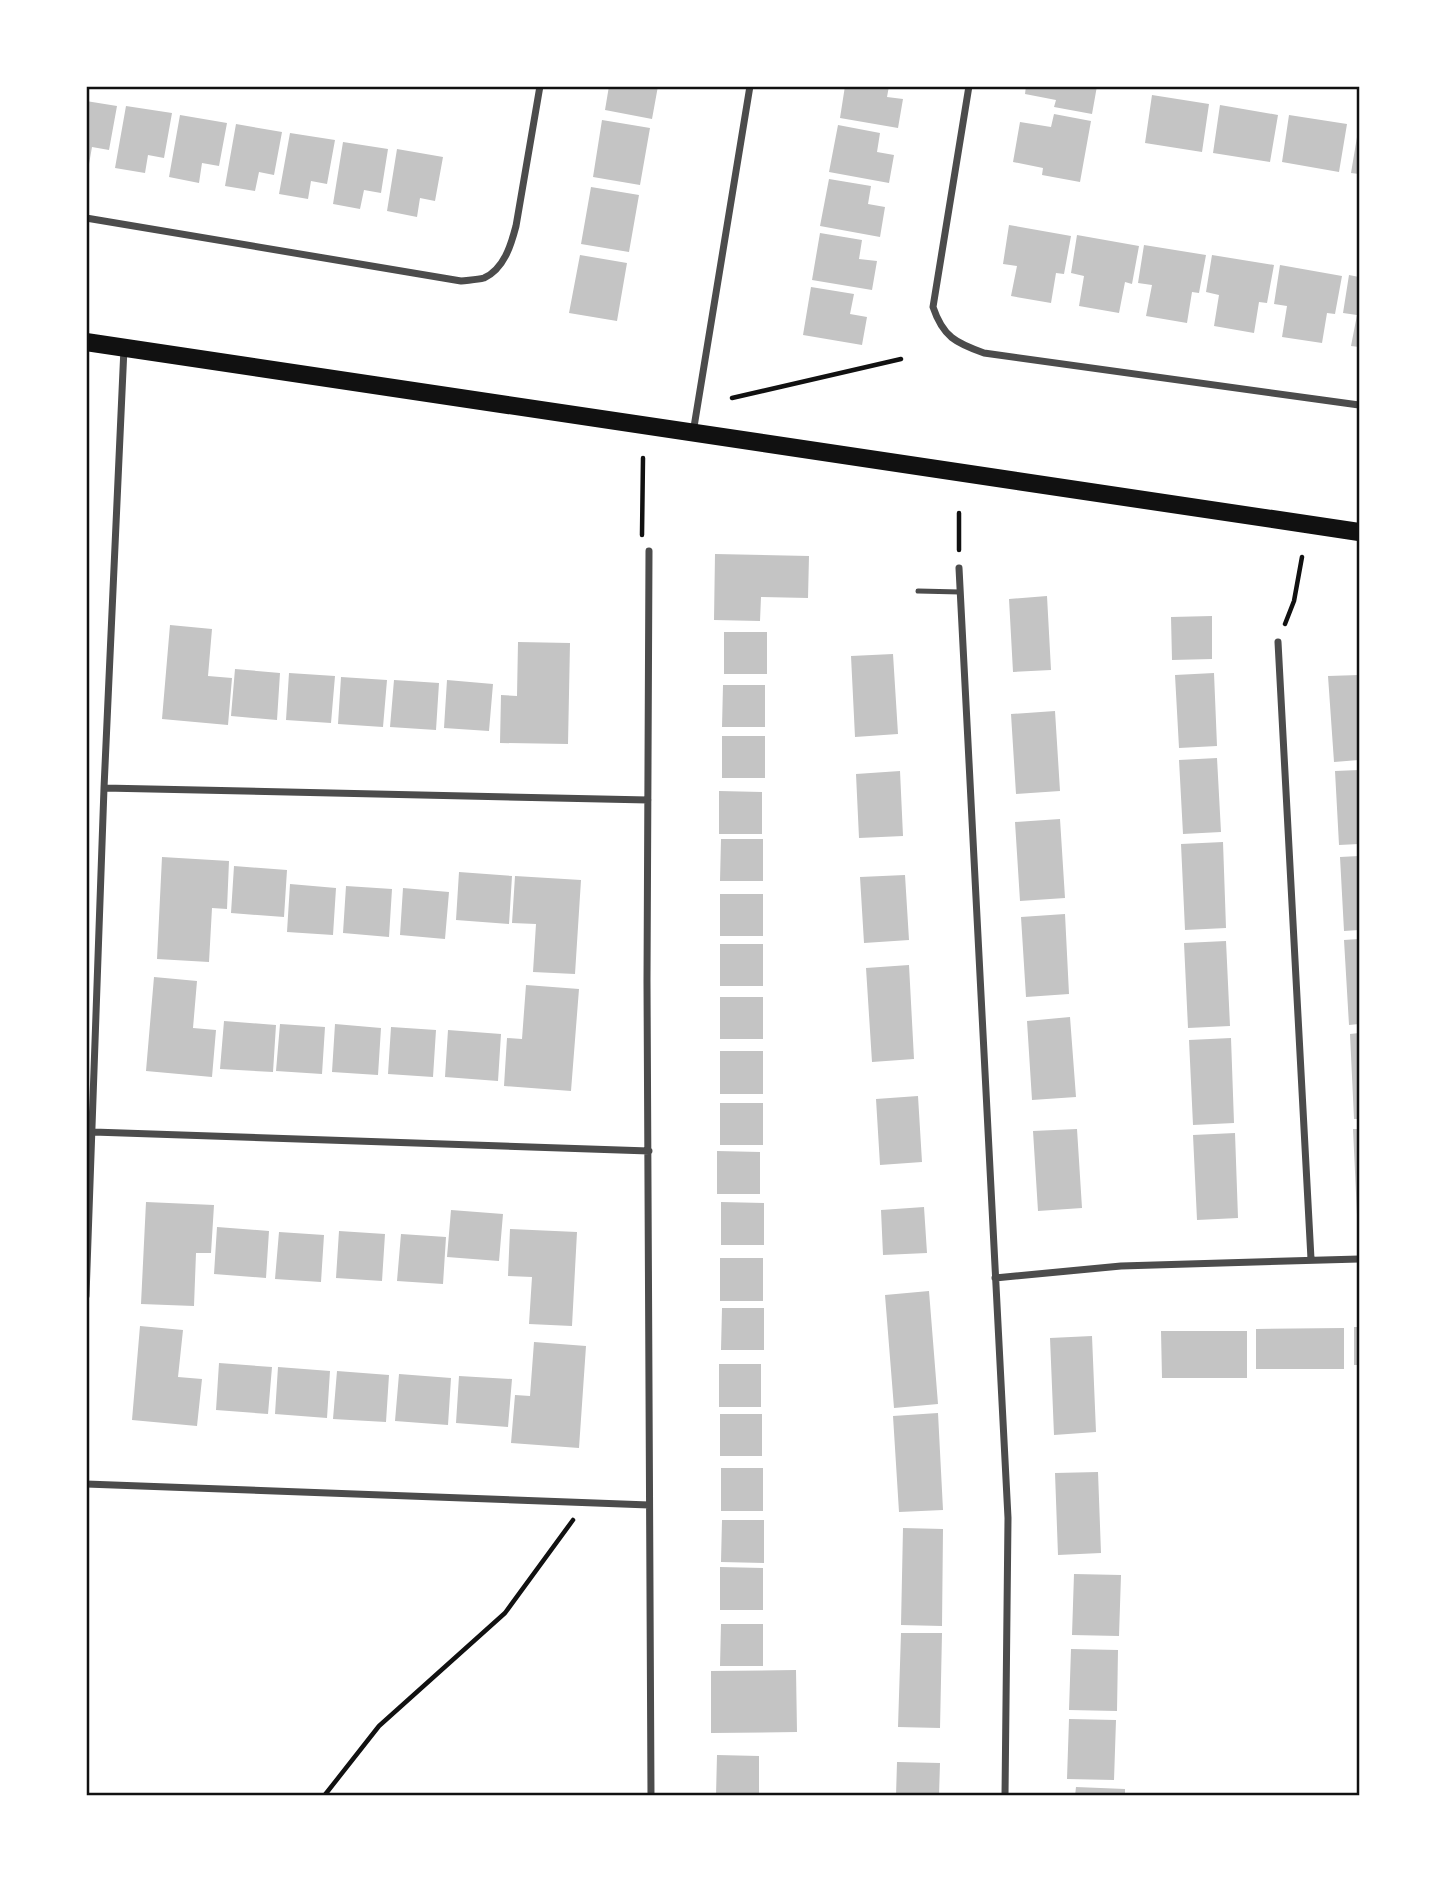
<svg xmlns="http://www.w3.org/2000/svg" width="1445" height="1882" font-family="Manrope,sans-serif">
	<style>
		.building { fill: #c4c4c4 }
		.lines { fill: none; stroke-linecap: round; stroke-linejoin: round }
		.path { stroke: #111; stroke-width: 4.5 }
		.service { stroke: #4c4c4c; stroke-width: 5 }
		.minor { stroke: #4c4c4c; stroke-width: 7 }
		.primary { stroke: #111; stroke-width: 18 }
		.neatline { fill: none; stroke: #111; stroke-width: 2.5 }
	</style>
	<rect width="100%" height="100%" fill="#fff"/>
	<path class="building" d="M609,86H658L652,119L605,110Z
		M845,86H889L887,97L903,99L898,128L840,118Z
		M1026,86H1097L1092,114L1054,107L1056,100L1025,94Z
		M1152,95L1209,104L1202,152L1145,143Z
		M86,101L117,106L109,150L92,147L89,164L86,163Z
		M1220,105L1278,115L1270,162L1213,153Z
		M126,106L172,113L164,158L148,155L145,173L115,168Z
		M1054,114L1091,121L1080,182L1042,175L1043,168L1013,162L1020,122L1051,127Z
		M180,115L227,123L219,166L202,163L199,183L169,177Z
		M1289,115L1347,124L1339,172L1282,162Z
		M602,120L650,128L640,185L593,177Z
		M236,124L282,132L274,175L259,172L255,191L225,186Z
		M838,125L880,133L877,152L894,155L889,183L829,172Z
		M1358,131H1359V174L1351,173Z
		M290,133L335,140L327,184L311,181L308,199L279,194Z
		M343,142L388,149L381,193L364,190L360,209L333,204Z
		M397,149L443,157L435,201L420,198L417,217L387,211Z
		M829,179L871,186L868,204L885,207L880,237L820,226Z
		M591,187L639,195L629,252L581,244Z
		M1009,225L1071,236L1064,274L1056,273L1051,303L1011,296L1017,266L1003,264Z
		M820,233L862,240L859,259L877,261L872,290L812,280Z
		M1077,235L1139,246L1132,284L1125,282L1119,313L1079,306L1084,276L1071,273Z
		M1144,245L1206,255L1199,293L1192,292L1187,323L1146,316L1152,285L1138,283Z
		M580,255L627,263L617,321L569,313Z
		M1212,255L1274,265L1267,303L1259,302L1254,333L1214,326L1219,295L1206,292Z
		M1280,265L1342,276L1335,314L1327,313L1322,343L1282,337L1287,306L1274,304Z
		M1349,275L1359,277V347L1351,346L1357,315L1343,313Z
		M811,287L854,294L850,314L867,317L862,345L803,335Z
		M715,554L809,556L808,598L761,597L760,621L714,620Z
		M1047,596L1051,670L1013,672L1009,599Z
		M1212,616V659L1172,660L1171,617Z
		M170,625L212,629L208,676L232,678L228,725L162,719Z
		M724,632H767V674H724Z
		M518,642L570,643L568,744L500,743L501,695L517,696Z
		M893,654L898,734L855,737L851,656Z
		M235,669L280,673L277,720L231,716Z
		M289,673L335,676L331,723L286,720Z
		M1214,673L1217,746L1179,748L1175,675Z
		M1359,675V760L1334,762L1328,676Z
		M341,677L387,680L383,727L338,724Z
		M394,680L439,683L436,730L390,727Z
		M447,680L493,684L489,731L444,728Z
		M723,685H765V727H722Z
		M1055,711L1060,791L1016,794L1011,714Z
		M722,736H765V778H722Z
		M1217,758L1221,832L1183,834L1179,760Z
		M1359,770V844L1339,845L1335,771Z
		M900,771L903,836L859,838L856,774Z
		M719,791L762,792V834H719Z
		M1060,819L1065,898L1020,901L1015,822Z
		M721,839H763V881H720Z
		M1223,842L1226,928L1185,930L1181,844Z
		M1359,856V930L1344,931L1340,857Z
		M162,857L229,861L227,909L212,908L209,962L157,959Z
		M234,866L287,870L284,917L231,913Z
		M459,872L512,876L509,924L456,920Z
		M905,875L909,940L864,943L860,877Z
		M515,876L581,880L575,974L533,972L536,924L512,923Z
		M290,884L336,888L333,935L287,932Z
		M346,886L392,889L389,937L343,933Z
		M403,888L449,892L445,939L400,935Z
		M720,894H763V936H720Z
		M1065,914L1069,994L1026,997L1021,917Z
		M1359,939V1024L1349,1025L1344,940Z
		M1226,941L1230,1026L1188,1028L1184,943Z
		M720,944H763V986H720Z
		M909,965L914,1059L872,1062L866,968Z
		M154,977L197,981L193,1028L216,1030L212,1077L146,1071Z
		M526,985L579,989L571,1091L504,1086L507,1038L522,1039Z
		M720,997H763V1039H720Z
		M1070,1017L1076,1097L1032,1100L1027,1021Z
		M224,1021L276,1025L273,1072L220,1069Z
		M280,1024L325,1027L322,1074L276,1071Z
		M335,1024L381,1028L378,1075L332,1072Z
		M391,1027L436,1030L433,1077L388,1074Z
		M448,1030L501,1034L498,1081L445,1077Z
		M1359,1033V1119H1354L1350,1034Z
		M1231,1038L1234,1123L1193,1125L1189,1040Z
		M720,1051H763V1094H720Z
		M918,1096L922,1162L880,1165L876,1099Z
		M720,1103H763V1145H720Z
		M1077,1129L1082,1208L1038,1211L1033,1131Z
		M1353,1129H1359V1215H1357Z
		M1235,1133L1238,1218L1197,1220L1193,1135Z
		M717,1151L760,1152V1194H717Z
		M146,1202L214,1205L211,1253H196L194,1306L141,1304Z
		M721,1202L764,1203V1245H721Z
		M924,1207L927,1253L883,1255L881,1210Z
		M451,1210L503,1214L499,1261L447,1257Z
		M217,1227L269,1231L266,1278L214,1274Z
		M510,1229L577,1232L572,1326L529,1324L532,1277L508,1276Z
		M339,1231L385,1234L382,1281L336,1278Z
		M279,1232L324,1235L321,1282L275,1279Z
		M401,1234L446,1237L443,1284L397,1281Z
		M720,1258H763V1301H720Z
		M929,1291L938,1404L894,1408L885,1295Z
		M722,1308H764V1350H721Z
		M140,1326L183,1330L178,1377L202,1379L197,1426L132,1420Z
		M1354,1327H1359V1365H1354Z
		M1344,1328V1369H1256V1329Z
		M1161,1331H1247V1378H1162Z
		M1092,1336L1096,1432L1054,1435L1050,1338Z
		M534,1342L586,1346L579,1448L511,1443L515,1395L530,1396Z
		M219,1363L272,1367L268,1414L216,1410Z
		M719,1364H761V1407H719Z
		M278,1367L330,1371L327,1418L275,1414Z
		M337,1371L389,1375L386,1422L333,1419Z
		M399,1374L451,1378L448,1425L395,1421Z
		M459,1376L512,1379L508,1427L456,1423Z
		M938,1413L943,1510L899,1512L893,1416Z
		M720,1414H762V1456H720Z
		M721,1468H763V1511H721Z
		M1098,1472L1101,1553L1058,1555L1055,1473Z
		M722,1520H764V1563L721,1562Z
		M903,1528L943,1529L942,1626L901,1625Z
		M720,1567L763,1568V1610H720Z
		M1074,1574L1121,1575L1119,1636L1072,1635Z
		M721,1624H763V1666H720Z
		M901,1633H942L940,1728L898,1727Z
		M1071,1649L1118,1650L1117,1711L1069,1710Z
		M796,1670L797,1732L711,1733V1671Z
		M1069,1719L1116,1720L1114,1780L1067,1779Z
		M717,1755L759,1756V1796H716Z
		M897,1762L940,1763L939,1796H896Z
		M1076,1787L1125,1789V1796H1075Z"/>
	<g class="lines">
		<path class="path" d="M732,398L901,359
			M959,513V550
			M642,535L643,458
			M1285,624L1294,601L1302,557
			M324,1796L379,1726L505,1613L573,1520"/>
		<path class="service" d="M918,591L960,592"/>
		<path class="minor" d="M969,86L933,307C943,337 956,343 984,353L1359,405
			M86,218L461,281C468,280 477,280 484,278C504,269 511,245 516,226L540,86
			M693,433L750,86
			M649,551L647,981L651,1796
			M959,568L1008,1518L1005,1796
			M1278,642L1311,1259
			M104,788L648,800
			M93,1132L649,1151
			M995,1278L1121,1266L1359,1259
			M86,1296L104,788L124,348
			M86,1484L649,1505"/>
		<path class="primary" d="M86,342L1359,532"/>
	</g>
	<rect width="1445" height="1882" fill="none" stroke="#ffffff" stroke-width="175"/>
	<rect x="88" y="88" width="1270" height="1706" class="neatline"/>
</svg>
